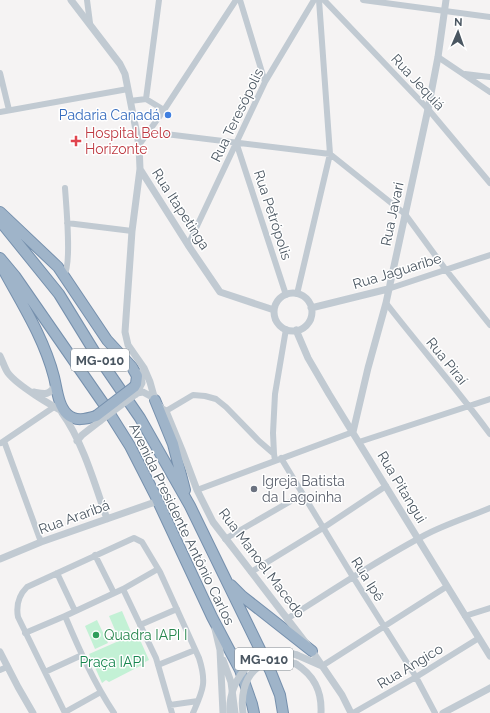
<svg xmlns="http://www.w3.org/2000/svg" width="490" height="713" font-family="Raleway,sans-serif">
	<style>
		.green { fill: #c3f1d5 }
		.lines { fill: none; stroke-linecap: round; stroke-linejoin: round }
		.trunk-casing { stroke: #7690ad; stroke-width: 12 }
		.minor { stroke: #c1cad2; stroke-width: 6 }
		.tertiary { stroke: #c1cad2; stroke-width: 7 }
		.trunk { stroke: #9fb4c9; stroke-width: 10 }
		.trunk-bridge-casing { stroke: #7690ad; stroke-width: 12; stroke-linecap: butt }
		.tertiary-bridge { stroke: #c1cad2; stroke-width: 7 }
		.trunk-bridge { stroke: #9fb4c9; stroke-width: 10 }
		.shop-dot { fill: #3f7fe0; stroke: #fff; stroke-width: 1.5 }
		.health-dot { fill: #e0444e; stroke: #fff; stroke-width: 1.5 }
		.worship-dot { fill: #6b7280; stroke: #fff; stroke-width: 1.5 }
		.leisure-dot { fill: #2e9e5b; stroke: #fff; stroke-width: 1.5 }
		.labels { text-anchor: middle; stroke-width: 3; stroke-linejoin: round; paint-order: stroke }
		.shield { fill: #fff; stroke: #808990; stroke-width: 1 }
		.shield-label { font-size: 13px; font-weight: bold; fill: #4a5661 }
		.street-label { font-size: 14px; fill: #4a5661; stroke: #fff }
		.shop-label { font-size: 14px; fill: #366cbe; stroke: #fff; text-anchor: end }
		.health-label { font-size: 14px; fill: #be3a42; stroke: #fff; text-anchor: start }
		.worship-label { font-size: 14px; fill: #5b616d; stroke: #fff; text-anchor: start }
		.leisure-label { font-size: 14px; fill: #27864d; stroke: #fff; text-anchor: start }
		.park-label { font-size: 14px; fill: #17864f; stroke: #fff }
	</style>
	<rect width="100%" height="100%" fill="#f5f3f3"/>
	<path class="green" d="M122,611L131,632L118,637L109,616Z
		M97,620L108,643L95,649L85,626Z
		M137,633L149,660L145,662L144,664L109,682L106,680L102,683L89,654Z"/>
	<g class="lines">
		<defs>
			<path id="trunk" d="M0,212L58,267L107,340L132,367L137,376L136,384L134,387
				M0,221L59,294L94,351L140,418L190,506L270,670L280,695L283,713
				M0,258L15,276L103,403L130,446L155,495L212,617L240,670L252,704L254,713
				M3,269C22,304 44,338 54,377C57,389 58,405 67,414C75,422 86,419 96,416
				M155,400L173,444L185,490
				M231,585L242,596L312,651"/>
		</defs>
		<use href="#trunk" class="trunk-casing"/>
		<path class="minor" d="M87,0L90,23
			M240,0L265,82
			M324,0L428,109L490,183
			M363,0L490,17
			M438,57L490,92
			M0,73L9,110
			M465,74L490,77
			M146,99L159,0
			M130,101L146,99L164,110
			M0,112L128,89
			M149,132L330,154L405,214L446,270L490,325
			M236,142L286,295
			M139,145L164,110L236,0
			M67,223L132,231
			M188,245L265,82L314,0
			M64,275C72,266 66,203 65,188
			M388,289L490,255
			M297,294L330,154L319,0
			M386,303C420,347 457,389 490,434
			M166,411L193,395L205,396L216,399L226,407L259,441L274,454L275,460
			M4,441L41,542
			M359,442L490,399
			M1,443L54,407
			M274,454L273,433L275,394L286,329
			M281,458L353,577L416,677L435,713
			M197,490L353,432
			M225,539L303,494
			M95,555L114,593
			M251,572L323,528L386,486
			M57,573L75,611
			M123,589L158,569
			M465,616L490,608
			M287,619C332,590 378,560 425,535C446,524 469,517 490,508
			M140,625L177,609
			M25,633L65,616
			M158,665L195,650
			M322,666L446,587
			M0,670L7,667
			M45,672L82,655
			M170,705L198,701
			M65,712L101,692
			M65,713L18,617C16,606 19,595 27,587L134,538L142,542L160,572L199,658C207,683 203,690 193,713
			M114,713C94,683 79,649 65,616L123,589L156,658L172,713
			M353,713L416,677L479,638"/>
		<path class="tertiary" d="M71,0L120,64L125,74L139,145L140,169L188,245L220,292L274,310
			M140,169L132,231L125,332L128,345L144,368L150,382L155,400L162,409L166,411L182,450L197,490L213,522L312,651L342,695L351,713
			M274 312a19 19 0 1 1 38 0a19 19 0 1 1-38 0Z
			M311,308L388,289
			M296,330L308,358L329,394L490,656
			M0,356C3,362 5,369 8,373C18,386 52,406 66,413
			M34,392C44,394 50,396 55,385
			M137,393L143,392L154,398
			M136,394L142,383L140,373
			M62,413C83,442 95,485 107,519
			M353,432L368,368L386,303L428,109L438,57L446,0
			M77,441L82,435L100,421
			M0,559L41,542L158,501
			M215,629L220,650L223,713
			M0,652L18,687L33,713
			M297,655L322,666
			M223,660L231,682L235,713
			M296,664C315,676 322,692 321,713
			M443,713L490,688"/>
		<use href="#trunk" class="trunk"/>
		<defs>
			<path id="trunk-bridge" d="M96,416L134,387"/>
		</defs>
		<use href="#trunk-bridge" class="trunk-bridge-casing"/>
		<path class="tertiary-bridge" d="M100,421L136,394
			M230,713C227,677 261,641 297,655
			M243,713C238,678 260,651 296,664"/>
		<use href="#trunk-bridge" class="trunk-bridge"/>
	</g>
	<circle class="shop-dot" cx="168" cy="115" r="4"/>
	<path class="health-dot" d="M74 135h4v4h4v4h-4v4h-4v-4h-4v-4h4z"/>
	<circle class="worship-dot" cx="254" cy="489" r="4"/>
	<circle class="leisure-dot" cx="96" cy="635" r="4"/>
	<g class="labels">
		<g class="shield">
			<rect x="71" y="349" width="58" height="22" rx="3"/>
			<rect x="235" y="648" width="58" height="22" rx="3"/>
		</g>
		<g class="shield-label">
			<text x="100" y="365">MG-010</text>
			<text x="264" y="664">MG-010</text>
		</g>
		<g class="street-label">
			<text transform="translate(418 82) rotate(47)" y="5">Rua Jequiá</text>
			<text transform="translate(237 115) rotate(-64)" y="5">Rua Teresópolis</text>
			<text transform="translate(181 209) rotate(57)" y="5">Rua Itapetinga</text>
			<text transform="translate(392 214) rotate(-78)" y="5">Rua Javari</text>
			<text transform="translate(273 215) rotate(72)" y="5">Rua Petrópolis</text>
			<text transform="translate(397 271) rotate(-17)" y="5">Rua Jaguaribe</text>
			<text transform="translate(447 361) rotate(51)" y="5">Rua Piraí</text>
			<text transform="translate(402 487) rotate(59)" y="5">Rua Pitangui</text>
			<text transform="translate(74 517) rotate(-20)" y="5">Rua Araribá</text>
			<text transform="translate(182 524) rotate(64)" y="5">Avenida Presidente Antônio Carlos</text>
			<text transform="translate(262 563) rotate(53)" y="5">Rua Manoel Macedo</text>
			<text transform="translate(368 579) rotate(58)" y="5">Rua Ipê</text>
			<text transform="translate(410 666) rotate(-31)" y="5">Rua Angico</text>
		</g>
		<g class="shop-label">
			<text x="160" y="120">Padaria Canadá</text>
		</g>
		<g class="health-label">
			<text x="85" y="138">Hospital Belo<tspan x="85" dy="16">Horizonte</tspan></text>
		</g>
		<g class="worship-label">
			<text x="262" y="486">Igreja Batista<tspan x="262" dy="16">da Lagoinha</tspan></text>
		</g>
		<g class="leisure-label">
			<text x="104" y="640">Quadra IAPI I</text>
		</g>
		<g class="park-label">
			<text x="112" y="667">Praça IAPI</text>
		</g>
	</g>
	<g transform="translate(458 32) rotate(2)" stroke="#ffffff" stroke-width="3" paint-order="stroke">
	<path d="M0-3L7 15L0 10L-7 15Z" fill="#4a5661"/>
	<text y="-6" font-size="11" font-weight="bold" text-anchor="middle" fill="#4a5661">N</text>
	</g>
</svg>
